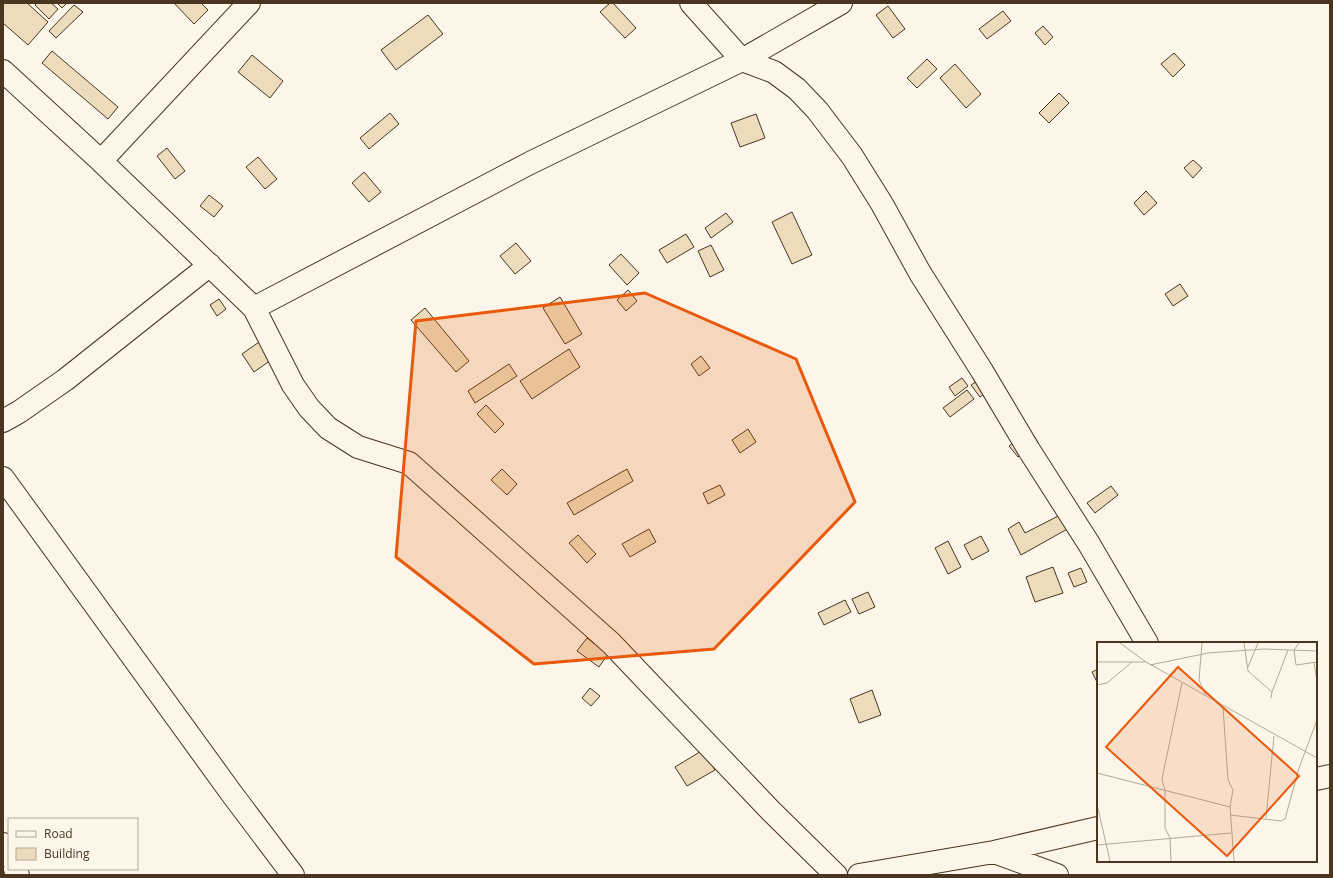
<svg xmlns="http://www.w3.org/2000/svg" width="1333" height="878" font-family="'Open Sans',sans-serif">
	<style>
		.building { fill: #ecdcbc; stroke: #4a3520 }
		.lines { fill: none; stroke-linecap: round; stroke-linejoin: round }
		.minor-casing { stroke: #4a3520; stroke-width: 24 }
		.minor { stroke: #fbf6e9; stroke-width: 22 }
		.marked { fill: #e8590c; fill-opacity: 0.2; stroke: #e8590c; stroke-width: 3; stroke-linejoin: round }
		.inset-road { fill: none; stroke: #b4a999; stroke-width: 1 }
		.view { fill: #e8590c; fill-opacity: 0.15; stroke: #e8590c; stroke-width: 2 }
		.inset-edge { fill: none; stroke: #4a3520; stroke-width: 2 }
	</style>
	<rect width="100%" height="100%" fill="#fbf6e9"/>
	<path class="building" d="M3,3H27L48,22L28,45L3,23Z
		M37,3H51L58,9L49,19L35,5Z
		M57,3H67L62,8Z
		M174,3H201L208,10L194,24Z
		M610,3H613L636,28L625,38L600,12Z
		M74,5L83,12L56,38L49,31Z
		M888,6L905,29L893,38L876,15Z
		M1003,11L1011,21L987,39L979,29Z
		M428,15L443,34L396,70L381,50Z
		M1043,26L1053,37L1045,45L1035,33Z
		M52,51L118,107L108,119L42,63Z
		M1174,53L1185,65L1173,77L1161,64Z
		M252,55L283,81L270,98L238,72Z
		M927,59L937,69L917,88L907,78Z
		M955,64L981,94L966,108L940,78Z
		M1059,93L1069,103L1049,123L1039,113Z
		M390,113L399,124L369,149L360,138Z
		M756,114L765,138L740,147L731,123Z
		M167,148L185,171L175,179L157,156Z
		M258,157L277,179L265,189L246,167Z
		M1193,160L1202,168L1193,178L1184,168Z
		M364,172L381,192L369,202L352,183Z
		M1146,191L1157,203L1144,215L1134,203Z
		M209,195L223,206L214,217L200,206Z
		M792,212L812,255L792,264L772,222Z
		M726,213L733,222L711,238L705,228Z
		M686,234L694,247L667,263L659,250Z
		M516,243L531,261L515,274L500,256Z
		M711,245L724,270L710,277L698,251Z
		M621,254L639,273L627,285L609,265Z
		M1180,284L1188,296L1173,306L1165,294Z
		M628,290L637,301L626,311L617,300Z
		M560,297L582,334L565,344L543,308Z
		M219,299L226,309L217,316L210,305Z
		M425,308L469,361L456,372L411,320Z
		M262,340L274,358L254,372L242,354Z
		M569,349L580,367L532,399L520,381Z
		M701,356L710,368L699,376L691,364Z
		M509,364L517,376L475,403L468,391Z
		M983,377L991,389L980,397L971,385Z
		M962,378L968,386L955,396L949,387Z
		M967,390L974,399L950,417L943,408Z
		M486,405L504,424L495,433L477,414Z
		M748,429L756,442L740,453L732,440Z
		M1017,440L1026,450L1018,457L1009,446Z
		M502,469L517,484L507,495L491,480Z
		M627,469L633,481L574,515L567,503Z
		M720,485L725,495L708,504L703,493Z
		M1111,486L1118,495L1095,513L1087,503Z
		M1064,513L1071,527L1021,555L1008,529L1019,522L1025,533Z
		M649,529L656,542L630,557L622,544Z
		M578,535L596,554L587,563L569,543Z
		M981,536L989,551L972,560L964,545Z
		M948,541L961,567L948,574L935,548Z
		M1053,567L1063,593L1035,602L1026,577Z
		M1081,568L1087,582L1074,587L1068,573Z
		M868,592L875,607L859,614L852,599Z
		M845,600L851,612L824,625L818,613Z
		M587,638L608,654L599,667L577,651Z
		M1098,669V684L1092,672Z
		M590,688L600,696L591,706L582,698Z
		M872,690L881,715L859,723L850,699Z
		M703,750L715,770L687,786L675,767Z"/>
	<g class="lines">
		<defs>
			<path id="minor" d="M691,3L742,60L774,72L797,89L817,110L852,156L882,204L920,273L982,371L1029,450L1089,544L1147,643
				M3,71L101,161L254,308L293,385L309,408L328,428L358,447L409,463L611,643L770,810L836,875
				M101,161L249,3
				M254,308L530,163L742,60L841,3
				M3,421L19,412L65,380L210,265
				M3,478L232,794L293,875
				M1316,779L1330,776
				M3,844L9,856
				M994,852L1057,875
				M15,869L18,875
				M859,875L994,852L1098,828"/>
		</defs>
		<use href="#minor" class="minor-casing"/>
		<use href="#minor" class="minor"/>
	</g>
	<path class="marked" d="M645,293L796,359L855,502L714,649L534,664L396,557L416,321Z"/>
	<g transform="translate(1097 642)">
		<rect width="220" height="220" fill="#fbf6e9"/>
		<path class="inset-road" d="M23,1L49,20L220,116M105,1L102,38L109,54M147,1L151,29L175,50L174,56M202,1L197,8L199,23L220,20M0,20H48M217,21L220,39M53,23L111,11L167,7L220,9M151,25L161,1M0,43L10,41L35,20M175,50L191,8M126,65L131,138L136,148L133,165L137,219M0,131L133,165M0,162L13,219M133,173L184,179L188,177L202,126L220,78M169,176L177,94M0,203L134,191M74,219L73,196L68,186V148L65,137L85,41"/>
		<path class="view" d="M81,25L202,134L130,214L9,105Z"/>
		<rect width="220" height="220" class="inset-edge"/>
	</g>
	<rect width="1333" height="878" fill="none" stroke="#4a3520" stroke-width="8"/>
	<rect x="8" y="818" width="130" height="52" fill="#fbf6e9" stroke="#b4a999"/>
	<rect x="16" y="831" width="20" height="6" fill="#fbf6e9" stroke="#b4a999"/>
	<text x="44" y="838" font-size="12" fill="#4a3520">Road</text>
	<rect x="16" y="848" width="20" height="12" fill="#ecdcbc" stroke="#b4a999"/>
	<text x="44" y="858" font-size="12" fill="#4a3520">Building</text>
</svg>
